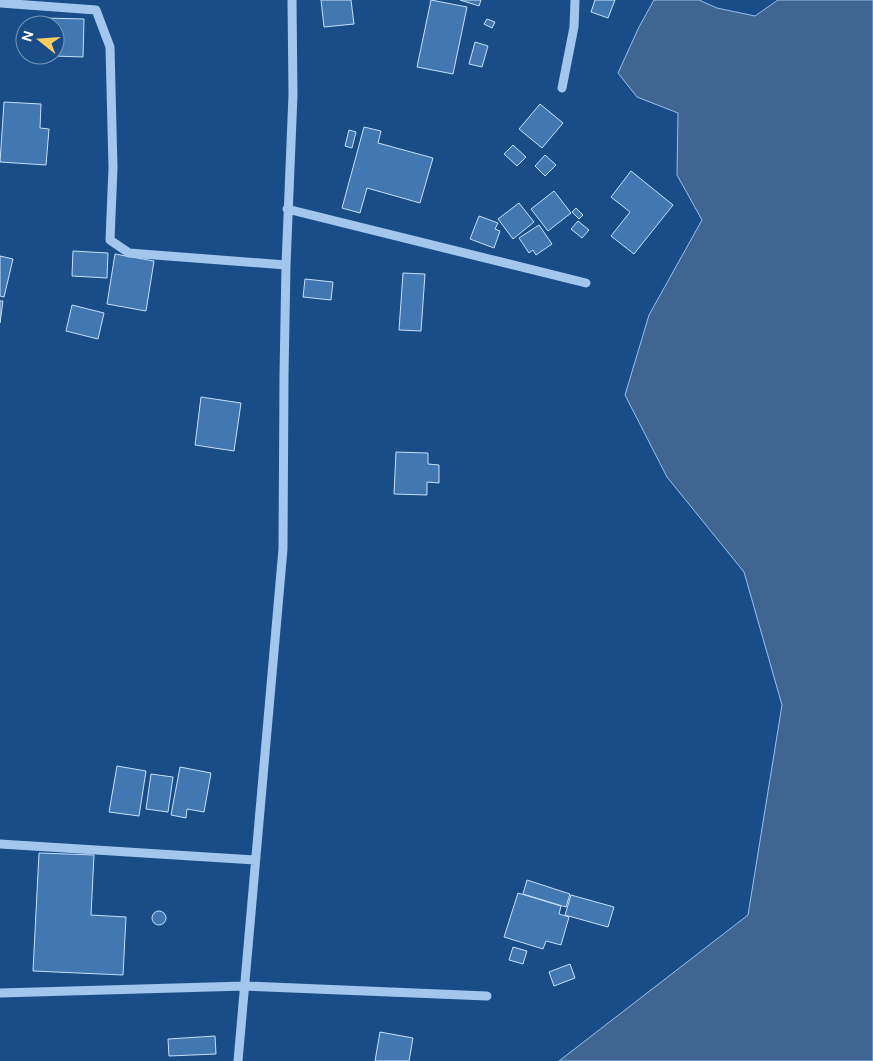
<svg xmlns="http://www.w3.org/2000/svg" width="873" height="1061" font-family="'DM Sans',sans-serif">
	<style>
		.water { fill: #406590; stroke: #95c1ef }
		.building { fill: #4377b1; stroke: #c7dff9 }
		.lines { fill: none; stroke-linecap: round; stroke-linejoin: round }
		.minor { stroke: #a2c6ec; stroke-width: 9 }
	</style>
	<rect width="100%" height="100%" fill="#1a4d88"/>
	<path class="water" d="M654,0H699L717,8L755,16L778,0H873V1061H559L748,915L782,705L744,572L667,477L625,395L649,315L702,220L677,175L678,113L637,97L618,73L639,27Z"/>
	<path class="building" d="M321,0H351L354,24L324,27Z
		M431,0L467,7L453,74L417,67Z
		M460,0H481L479,6Z
		M595,0H615L608,18L591,12Z
		M45,18L84,19L83,57L53,56V55H55V25H45Z
		M487,19L495,22L492,28L484,24Z
		M475,42L488,46L482,67L469,64Z
		M4,102L41,104L40,128L49,129L46,165L0,162Z
		M540,104L563,123L542,148L519,129Z
		M364,127L381,131L378,143L433,158L420,203L367,188L360,213L342,208Z
		M349,130L356,132L352,148L345,146Z
		M513,145L526,157L517,166L504,154Z
		M545,155L556,165L545,176L535,166Z
		M631,171L673,205L634,254L611,236L630,212L611,197Z
		M554,191L571,213L548,231L531,209Z
		M519,203L534,222L513,239L498,219Z
		M576,208L583,215L579,219L572,212Z
		M479,216L498,223L495,229L500,231L494,248L470,239Z
		M578,221L589,230L582,238L571,229Z
		M539,225L552,244L536,255L533,250L529,253L519,238Z
		M73,251L108,253L107,278L72,276Z
		M115,254L154,261L146,311L107,304Z
		M0,256L13,259L4,297L0,296Z
		M403,273L425,274L421,331L399,330Z
		M305,279L333,282L331,300L303,297Z
		M0,301H3L0,323Z
		M72,305L104,313L98,339L66,331Z
		M201,397L241,403L234,451L195,445Z
		M396,452L428,453V464L439,465V483L427,482V495L394,494Z
		M117,766L146,771L139,816L109,812Z
		M180,767L211,773L204,812L187,809L186,818L171,815Z
		M151,774L173,777L168,812L146,809Z
		M39,853L94,855L91,915L126,917L123,975L33,971Z
		M527,880L570,894L566,907L523,894Z
		M518,893L561,906L559,914L569,917L561,945L546,941L543,949L504,937Z
		M571,895L614,907L608,927L565,915Z
		M152 918a7 7 0 1 1 14 0a7 7 0 1 1-14 0Z
		M513,947L527,951L523,964L509,960Z
		M570,964L575,978L554,986L549,972Z
		M380,1032L413,1038L409,1061H375Z
		M215,1036L216,1054L169,1056L168,1039Z"/>
	<g class="lines">
		<path class="minor" d="M0,3L96,10L110,47L113,168L110,240L129,253L286,265
			M562,88L574,27L575,0
			M287,209L586,283
			M0,844L255,860
			M0,993L245,986L487,996
			M238,1061L283,549L284,375L286,265L293,95L292,0"/>
	</g>
	<g transform="translate(40 40) rotate(287)"><circle r="24" fill="#1a4d88" stroke="#7694b8"/>
	<path d="M0-4L9 19L0 12L-9 19Z" fill="#ffcc5e"/>
	<text y="-8" font-size="14" font-weight="bold" text-anchor="middle" fill="#ffffff">N</text>
	</g>
</svg>
